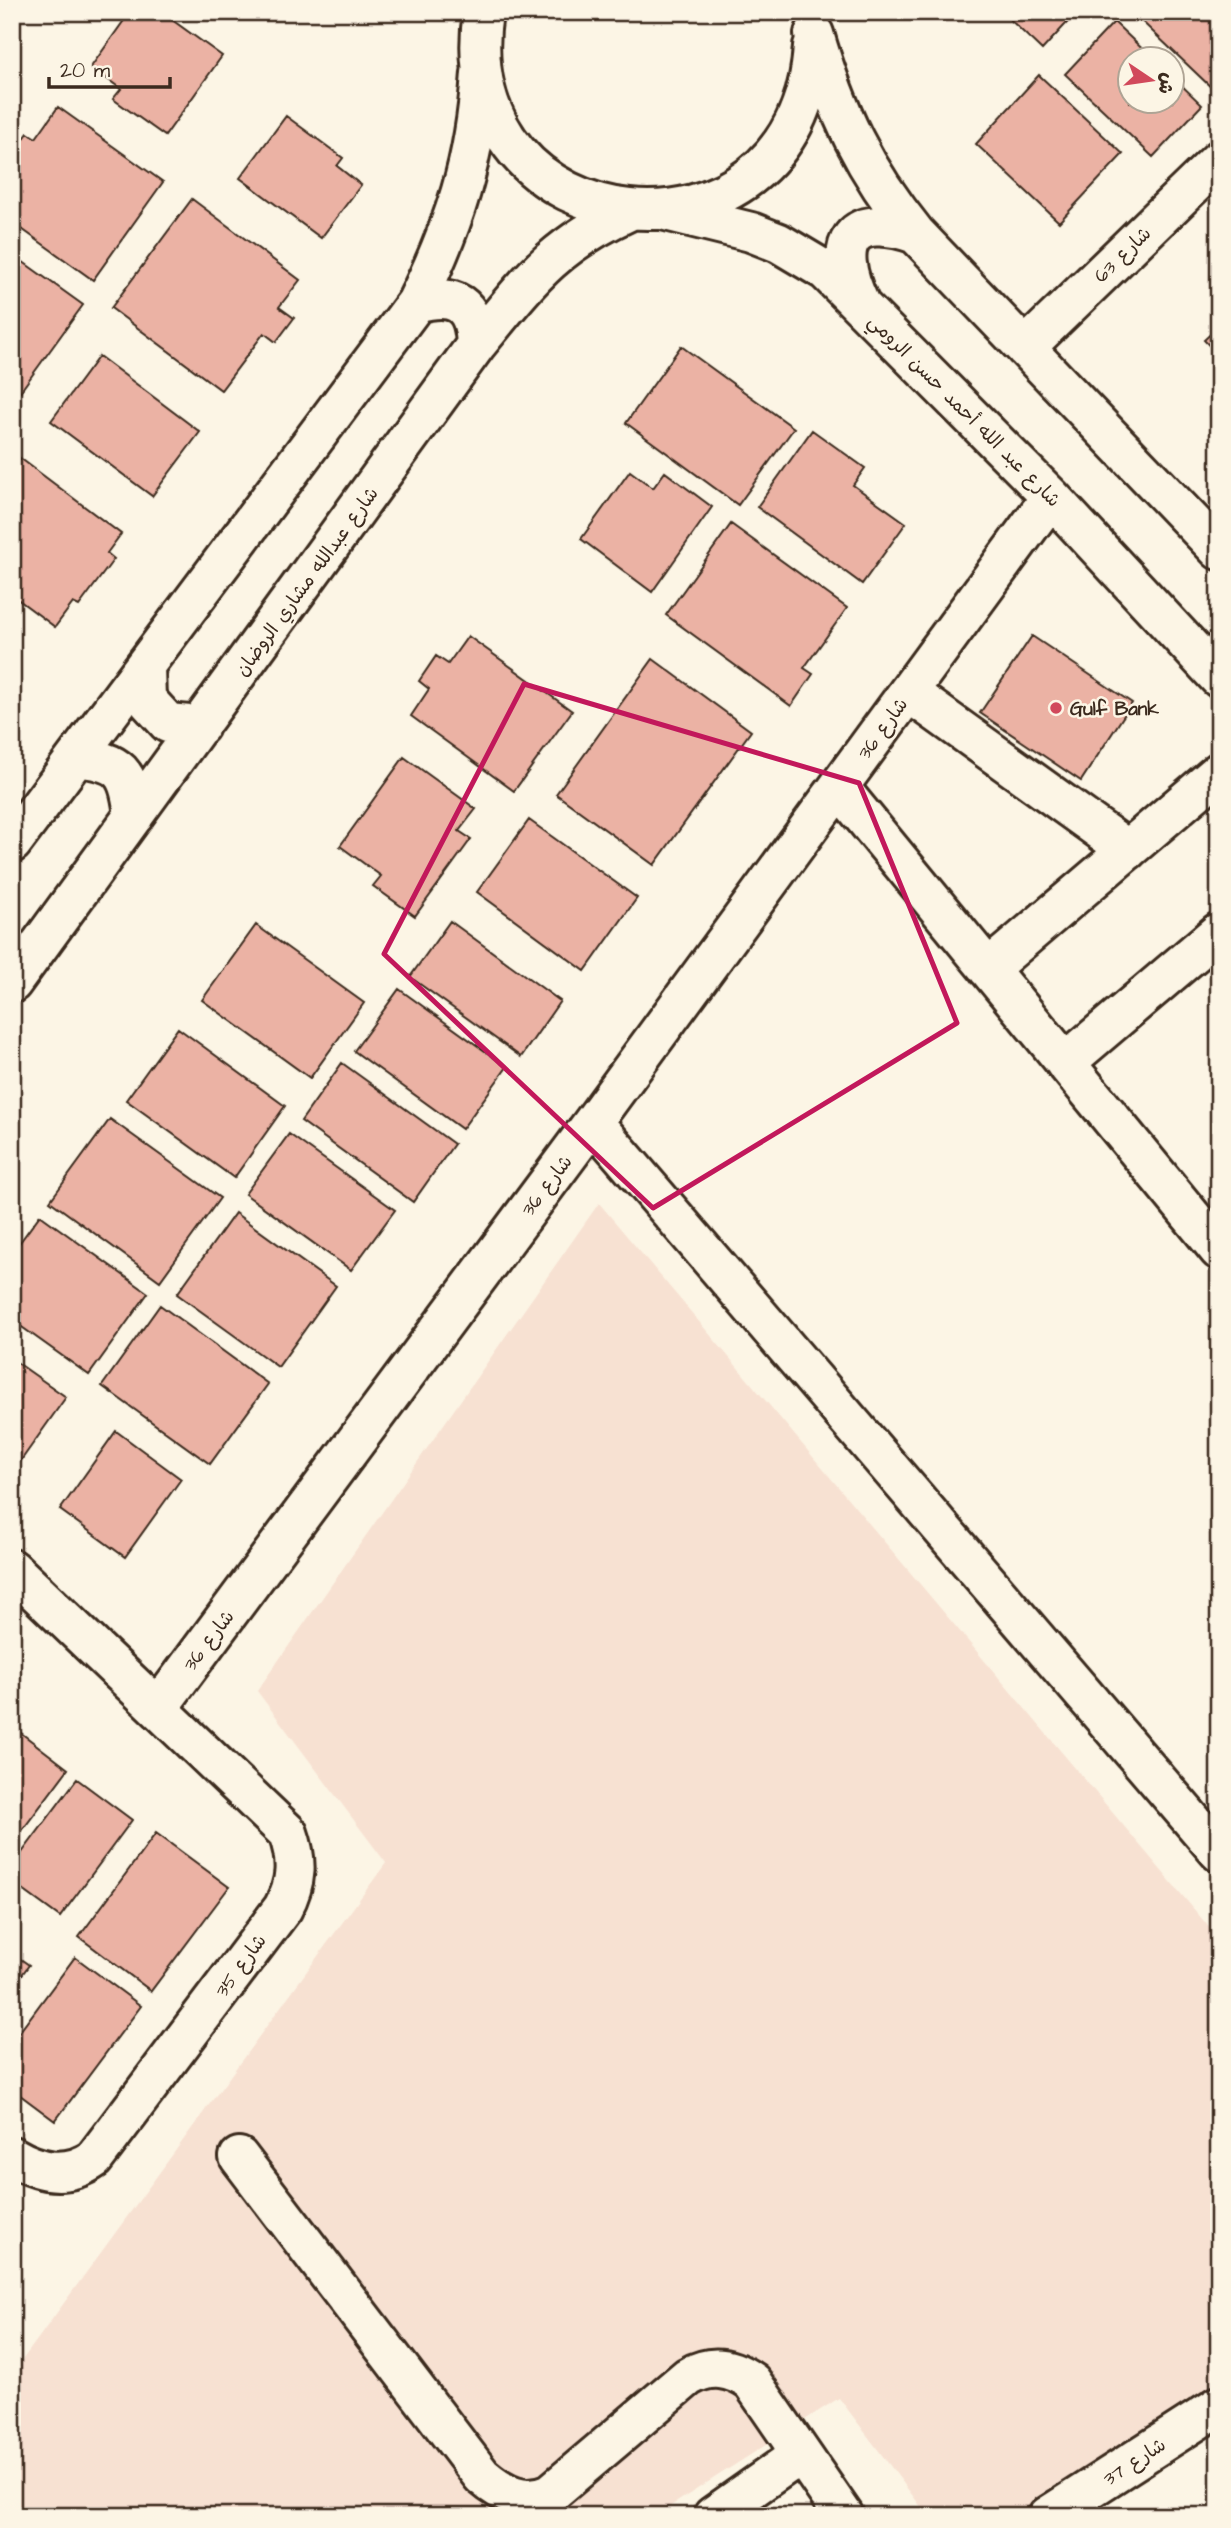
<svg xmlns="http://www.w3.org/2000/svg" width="1231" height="2528" font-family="'Architects Daughter','Playpen Sans Arabic',sans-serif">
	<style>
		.built { fill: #f7e1d2 }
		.building { fill: #ebb2a4; stroke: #3b2a1e; stroke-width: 2 }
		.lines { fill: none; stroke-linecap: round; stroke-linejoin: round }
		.minor-casing { stroke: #3b2a1e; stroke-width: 44 }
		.minor { stroke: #fcf5e5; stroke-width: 38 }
		.marked { fill: none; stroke: #c2185b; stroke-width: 5; stroke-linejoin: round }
		.poi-dot { fill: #d1495b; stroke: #fcf5e5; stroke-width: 2.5 }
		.labels { text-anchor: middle; stroke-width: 5; stroke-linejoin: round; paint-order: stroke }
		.street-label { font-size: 19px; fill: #3b2a1e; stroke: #fcf5e5 }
		.poi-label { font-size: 19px; font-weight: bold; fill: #3b2a1e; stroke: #fcf5e5; text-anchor: start }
	</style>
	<rect width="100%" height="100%" fill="#fcf5e5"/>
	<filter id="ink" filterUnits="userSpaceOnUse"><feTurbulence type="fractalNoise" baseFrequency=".0143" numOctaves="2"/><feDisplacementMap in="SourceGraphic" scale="14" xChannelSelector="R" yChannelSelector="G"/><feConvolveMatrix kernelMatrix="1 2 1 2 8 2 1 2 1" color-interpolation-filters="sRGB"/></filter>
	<g filter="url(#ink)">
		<path class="built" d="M599,1203L1219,1939V2400L1031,2516H928L839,2398L655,2516H12V2374L386,1863L257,1691Z"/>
		<path class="building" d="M130,12H161L222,56L165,136L113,99L121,89L91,67Z
			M1002,12H1077L1042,50Z
			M1132,12H1219V87L1215,91Z
			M1114,22L1154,60H1130V102H1172V76L1202,105L1153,157L1065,74Z
			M1039,75L1123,154L1059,222L976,144Z
			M58,107L163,182L93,280L12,222V155L28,133L36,138Z
			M286,116L343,158L337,166L361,185L321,238L240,178Z
			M192,199L300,280L279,307L294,318L276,342L264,333L221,390L111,308Z
			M12,254L83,305L12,403Z
			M1219,326V356L1204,340Z
			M681,346L794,428L738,505L626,423Z
			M99,356L200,432L152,496L51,421Z
			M812,430L865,468L853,485L906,523L862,584L757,507Z
			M20,458L121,534L107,553L114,559L79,606L73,603L55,627L12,595V469Z
			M630,471L653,488L665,472L712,507L652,592L581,539Z
			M731,524L847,608L804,668L813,674L791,706L666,615Z
			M468,636L572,711L514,791L411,716L429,689L419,681L436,656L448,664Z
			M1032,636L1132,703L1081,781L980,713Z
			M653,659L751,731L654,865L556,794Z
			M404,757L476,809L459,831L471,839L415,916L373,886L381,876L340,846Z
			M529,820L637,898L585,971L477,892Z
			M450,921L560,1001L521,1057L410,977Z
			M256,925L364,1003L310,1078L202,1000Z
			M399,989L507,1067L462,1129L354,1051Z
			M178,1028L285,1106L234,1178L126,1100Z
			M342,1063L454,1144L413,1202L301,1121Z
			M110,1119L220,1198L160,1281L50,1201Z
			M289,1134L395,1210L351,1270L245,1194Z
			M235,1213L336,1286L278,1367L177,1294Z
			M40,1215L148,1293L89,1375L12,1320V1253Z
			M160,1305L268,1384L210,1464L102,1386Z
			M12,1359L66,1397L15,1469L12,1467Z
			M116,1431L181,1479L125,1557L60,1510Z
			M12,1726L68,1769L12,1844Z
			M77,1779L132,1820L60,1917L12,1882V1866Z
			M156,1833L229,1887L151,1991L79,1937Z
			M12,1953L29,1965L12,1988Z
			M75,1957L141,2006L55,2121L12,2089V2042Z"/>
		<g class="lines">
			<defs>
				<path id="minor" d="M483,12C446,250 799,288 813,46
					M814,34C837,113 864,170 916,234L1219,550
					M666,211L751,232L779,243L826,271L1051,497L1219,678
					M859,302C831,243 850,211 916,234
					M416,303C456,292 474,304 476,345
					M1025,348L1219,160
					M145,667L146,699L168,723L200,726
					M908,692L1128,850
					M77,757C121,762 129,771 134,816
					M839,787L1219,1250
					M12,843L416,303C455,223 475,162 481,73
					M988,969L1219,772
					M12,983L476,345C528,282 552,246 629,211
					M1065,1063L1219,932
					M593,1122L1219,1852
					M12,1569L288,1833C298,1861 297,1882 283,1908L94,2159C67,2178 39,2172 12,2156
					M158,1708L593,1122L1051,497
					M239,2157L482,2476C503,2494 524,2505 551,2493L688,2377C710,2364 731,2367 752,2382L844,2516
					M713,2516L801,2454
					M1048,2516L1219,2406"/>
			</defs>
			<use href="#minor" class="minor-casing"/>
			<use href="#minor" class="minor"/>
		</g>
	</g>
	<path class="marked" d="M524,684L859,783L957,1023L653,1208L384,954Z"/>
	<circle class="poi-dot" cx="1056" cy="708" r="7"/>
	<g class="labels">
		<g class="street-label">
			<text transform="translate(1122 254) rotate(-44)" y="7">شارع 63</text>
			<text transform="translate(965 410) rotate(45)" y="7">شارع عبد الله أحمد حسن الرومي</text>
			<text transform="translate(306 581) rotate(-54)" y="7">شارع عبدالله مشاري الروضان</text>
			<text transform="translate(882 728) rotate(-54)" y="7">شارع 36</text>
			<text transform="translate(546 1185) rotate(-53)" y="7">شارع 36</text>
			<text transform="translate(208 1640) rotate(-53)" y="7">شارع 36</text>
			<text transform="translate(240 1965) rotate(-54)" y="7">شارع 35</text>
			<text transform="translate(1134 2461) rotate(-33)" y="7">شارع 37</text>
		</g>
		<g class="poi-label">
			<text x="1070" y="715">Gulf Bank</text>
		</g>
	</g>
	<rect width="1231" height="2528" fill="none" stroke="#fcf5e5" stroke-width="42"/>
	<rect x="21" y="21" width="1189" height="2486" fill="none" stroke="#3b2a1e" stroke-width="2.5" filter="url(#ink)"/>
	<g transform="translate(1151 80) rotate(103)"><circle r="33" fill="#fcf5e5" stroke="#afa495" stroke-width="2"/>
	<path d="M0-5L12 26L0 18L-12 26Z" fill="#d1495b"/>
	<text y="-10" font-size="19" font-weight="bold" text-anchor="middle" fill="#3b2a1e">ش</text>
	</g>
	<path d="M49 77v10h121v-10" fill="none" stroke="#3b2a1e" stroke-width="3.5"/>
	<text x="60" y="77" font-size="21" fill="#3b2a1e" stroke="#fcf5e5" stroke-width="5" paint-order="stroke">20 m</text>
</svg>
